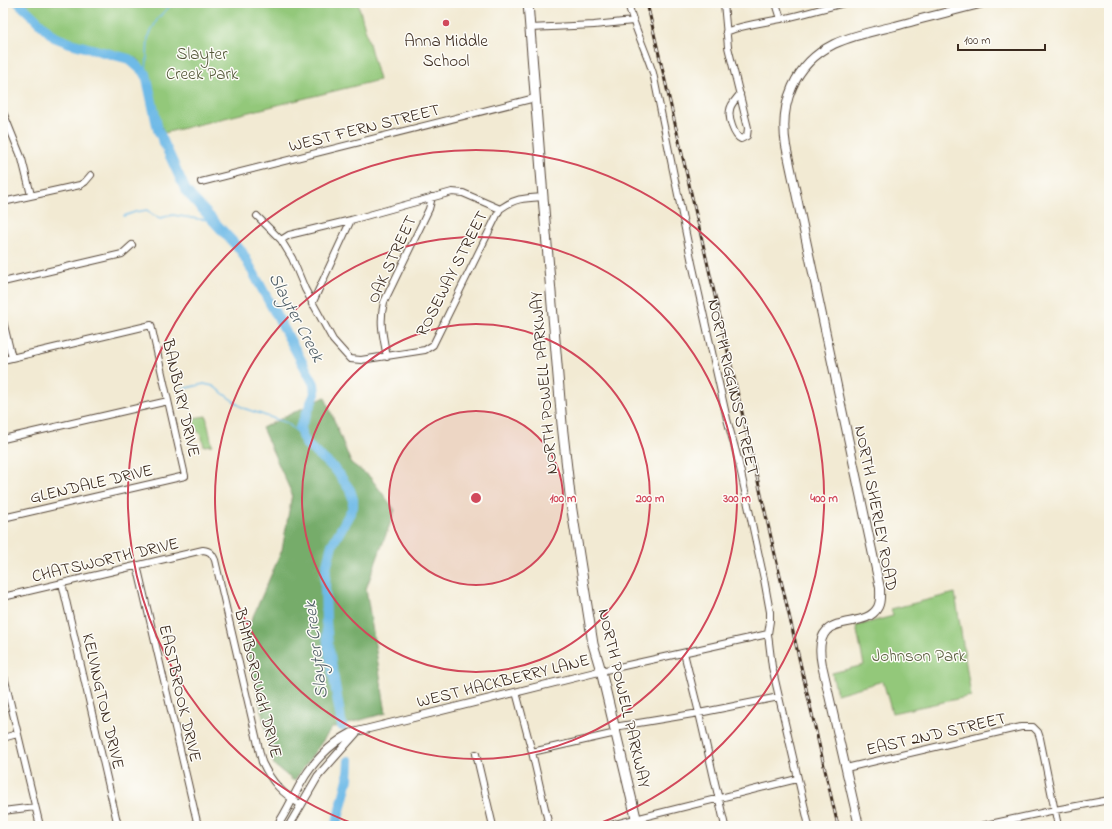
<svg xmlns="http://www.w3.org/2000/svg" width="1112" height="829" font-family="'Indie Flower',sans-serif">
	<style>
		.green { fill: #93c87a; stroke: #67794c }
		.forest { fill: #76ac6a; stroke: #586b44 }
		.lines { fill: none; stroke-linecap: round; stroke-linejoin: round }
		.stream { stroke: #6ebae7; stroke-width: 1.5 }
		.river { stroke: #6ebae7; stroke-width: 10 }
		.minor-casing { stroke: #564739; stroke-width: 8 }
		.tertiary-casing { stroke: #564739; stroke-width: 9 }
		.secondary-casing { stroke: #564739; stroke-width: 10 }
		.primary-casing { stroke: #564739; stroke-width: 11 }
		.minor { stroke: #fff; stroke-width: 6 }
		.tertiary { stroke: #fff; stroke-width: 7 }
		.secondary { stroke: #fff; stroke-width: 8 }
		.primary { stroke: #fff; stroke-width: 9 }
		.rail-casing { stroke: #3b2a1e; stroke-width: 3 }
		.rail { stroke: #fdfcf7; stroke-width: 1.5; stroke-dasharray: 4.5; stroke-linecap: butt }
		.ring { fill: none; stroke: #d1495b; stroke-width: 2 }
		.poi-dot { fill: #d1495b; stroke: #fdfcf7; stroke-width: 1.5 }
		.labels { text-anchor: middle; stroke-width: 3; stroke-linejoin: round; paint-order: stroke }
		.poi-label { font-size: 17px; fill: #3b2a1e; stroke: #fdfcf7 }
		.park-label { font-size: 17px; fill: #55593a; stroke: #fdfcf7 }
		.street-label { font-size: 17px; fill: #3b2a1e; stroke: #fdfcf7 }
		.water-label { font-size: 18px; font-style: italic; fill: #4d5c64; stroke: #fdfcf7 }
		.centre { fill: #d1495b; stroke: #fdfcf7; stroke-width: 2 }
		.ring-label { font-size: 12px; text-anchor: middle; font-weight: bold; fill: #d1495b; stroke: #fdfcf7; stroke-width: 3; stroke-linejoin: round; paint-order: stroke }
	</style>
	<rect width="100%" height="100%" fill="#fdfcf7"/>
	<filter id="ink" filterUnits="userSpaceOnUse"><feTurbulence type="fractalNoise" baseFrequency=".025" numOctaves="2"/><feDisplacementMap in="SourceGraphic" scale="8" xChannelSelector="R" yChannelSelector="G"/><feConvolveMatrix kernelMatrix="1 2 1 2 8 2 1 2 1" color-interpolation-filters="sRGB"/></filter>
	<filter id="wash" filterUnits="userSpaceOnUse"><feTurbulence type="fractalNoise" baseFrequency=".012" numOctaves="4" result="noise"/><feDisplacementMap in="SourceGraphic" scale="16" xChannelSelector="R" yChannelSelector="G"/><feGaussianBlur stdDeviation="0.9" result="paint"/><feColorMatrix in="noise" values="0 0 0 0 0 0 0 0 0 0 0 0 0 0 0 0 0 1.4 0 .05"/><feComposite in="paint" operator="in"/></filter>
	<g filter="url(#wash)">
		<rect width="100%" height="100%" fill="#f2ead3"/>
		<path class="green" d="M24,3H358L379,80L164,133L138,59L59,37Z
			M206,416L212,445L204,446L201,434L195,429L193,418Z
			M955,593L971,696L892,713L883,681L837,694L832,673L864,665L856,626L893,616L891,609Z"/>
		<path class="forest" d="M325,397L351,463L370,477L395,510L366,589L386,713L332,728L294,781L274,765L244,637L282,550L292,494L262,428Z"/>
		<g class="lines">
			<path class="stream" d="M146,74L148,38L158,18L173,3
				M124,216L135,212L147,210L153,215L160,218L173,215L198,219L212,220
				M182,389L204,384L213,386L243,408L287,423L302,436"/>
			<path class="river" d="M19,3L54,37L70,43L129,59L146,74L158,130L186,191L242,252L314,384L315,394L300,428L302,436L307,445L336,470L350,490L353,499V507L350,513L332,545L326,568L325,584L326,621L328,644L342,726
				M336,826L348,779L349,761"/>
		</g>
	</g>
	<g filter="url(#ink)">
		<g class="lines">
			<defs>
				<path id="minor" d="M628,3C634,27 645,49 653,73L692,263L727,419L738,459L764,579L770,612V621L768,634L772,667L809,826
					M724,3L728,47L748,128L747,136L741,139C734,136 728,118 730,110C730,105 736,99 740,94
					M776,3L781,19
					M530,28L594,25L633,21
					M726,32C744,24 762,23 781,19C802,15 823,8 844,3
					M3,112L22,159L31,195
					M201,182L535,98
					M3,202L80,185L85,182L91,175
					M257,216L281,240L292,258L305,289L333,340L350,359L361,360L425,350L433,345L500,209
					M281,240L289,235L351,220L452,192L463,193L500,209C515,198 525,198 543,197
					M3,282L122,254L132,245
					M312,304L351,220
					M3,321L12,358
					M387,357C383,336 379,322 384,302L429,209L432,197
					M3,360L151,325L185,476L3,518
					M3,439L168,401
					M137,565L198,826
					M62,583L118,826
					M3,597L203,550C210,551 212,553 215,560L262,762C272,783 282,793 301,805
					M684,653L699,713L725,826
					M601,671L768,634
					M3,672L40,826
					M516,692L532,752L549,826
					M614,727L699,713L779,697
					M3,738L17,734
					M532,752L616,733
					M476,754L493,826
					M846,768L1021,727H1033L1038,732L1040,738L1058,826
					M3,811L35,807
					M607,826L797,779
					M981,826L1055,810L1109,800"/>
				<path id="tertiary" d="M277,826C286,813 293,797 301,783C312,763 330,744 351,733L601,671
					M289,826L318,776L357,732"/>
				<path id="secondary" d="M859,826L822,665C810,605 864,634 878,607C881,601 880,594 880,588L786,146C779,104 794,64 834,44C853,35 874,31 895,26C924,18 953,11 983,3"/>
				<path id="primary" d="M528,3L543,197L562,424L571,504L593,644L601,671L638,826"/>
			</defs>
			<use href="#minor" class="minor-casing"/>
			<use href="#tertiary" class="tertiary-casing"/>
			<use href="#secondary" class="secondary-casing"/>
			<use href="#primary" class="primary-casing"/>
			<use href="#minor" class="minor"/>
			<use href="#tertiary" class="tertiary"/>
			<use href="#secondary" class="secondary"/>
			<use href="#primary" class="primary"/>
			<defs>
				<path id="rail" d="M647,3L838,826"/>
			</defs>
			<use href="#rail" class="rail-casing"/>
			<use href="#rail" class="rail"/>
		</g>
	</g>
	<circle cx="476" cy="498" r="87" fill="#d1495b" fill-opacity=".12"/>
	<g class="ring">
		<circle cx="476" cy="498" r="87"/>
		<circle cx="476" cy="498" r="174"/>
		<circle cx="476" cy="498" r="261"/>
		<path d="M357 825A348 348 0 1 1 595 825"/>
	</g>
	<circle class="poi-dot" cx="446" cy="23" r="4"/>
	<g class="labels">
		<g class="poi-label">
			<text x="446" y="46">Anna Middle<tspan x="446" dy="20">School</tspan></text>
		</g>
		<g class="park-label">
			<text x="202" y="59">Slayter<tspan x="202" dy="20">Creek Park</tspan></text>
			<text x="919" y="661">Johnson Park</text>
		</g>
		<g class="street-label">
			<text transform="translate(364 127) rotate(-14)" y="6">WEST FERN STREET</text>
			<text transform="translate(391 259) rotate(-65)" y="6">OAK STREET</text>
			<text transform="translate(451 273) rotate(-63)" y="6">ROSEWAY STREET</text>
			<text transform="translate(543 383) rotate(-95)" y="6">NORTH POWELL PARKWAY</text>
			<text transform="translate(734 387) rotate(77)" y="6">NORTH RIGGINS STREET</text>
			<text transform="translate(182 398) rotate(77)" y="6">BANBURY DRIVE</text>
			<text transform="translate(91 483) rotate(-13)" y="6">GLENDALE DRIVE</text>
			<text transform="translate(877 508) rotate(79)" y="6">NORTH SHERLEY ROAD</text>
			<text transform="translate(105 559) rotate(-13)" y="6">CHATSWORTH DRIVE</text>
			<text transform="translate(503 680) rotate(-14)" y="6">WEST HACKBERRY LANE</text>
			<text transform="translate(259 683) rotate(76)" y="6">BAMBOROUGH DRIVE</text>
			<text transform="translate(181 693) rotate(77)" y="6">EASTBROOK DRIVE</text>
			<text transform="translate(625 698) rotate(77)" y="6">NORTH POWELL PARKWAY</text>
			<text transform="translate(104 701) rotate(77)" y="6">KELVINGTON DRIVE</text>
			<text transform="translate(936 733) rotate(-13)" y="6">EAST 2ND STREET</text>
		</g>
		<g class="water-label">
			<text transform="translate(297 317) rotate(62)" y="6">Slayter Creek</text>
			<text transform="translate(315 650) rotate(-97)" y="6">Slayter Creek</text>
		</g>
	</g>
	<circle cx="476" cy="498" r="6" class="centre"/>
	<g class="ring-label">
		<text x="563" y="502">100 m</text>
		<text x="650" y="502">200 m</text>
		<text x="737" y="502">300 m</text>
		<text x="824" y="502">400 m</text>
	</g>
	<rect width="1112" height="829" fill="none" stroke="#fdfcf7" stroke-width="16"/>
	<path d="M958 44v6h87v-6" fill="none" stroke="#3b2a1e" stroke-width="2"/>
	<text x="964" y="44" font-size="12" fill="#3b2a1e" stroke="#fdfcf7" stroke-width="3" paint-order="stroke">100 m</text>
</svg>
